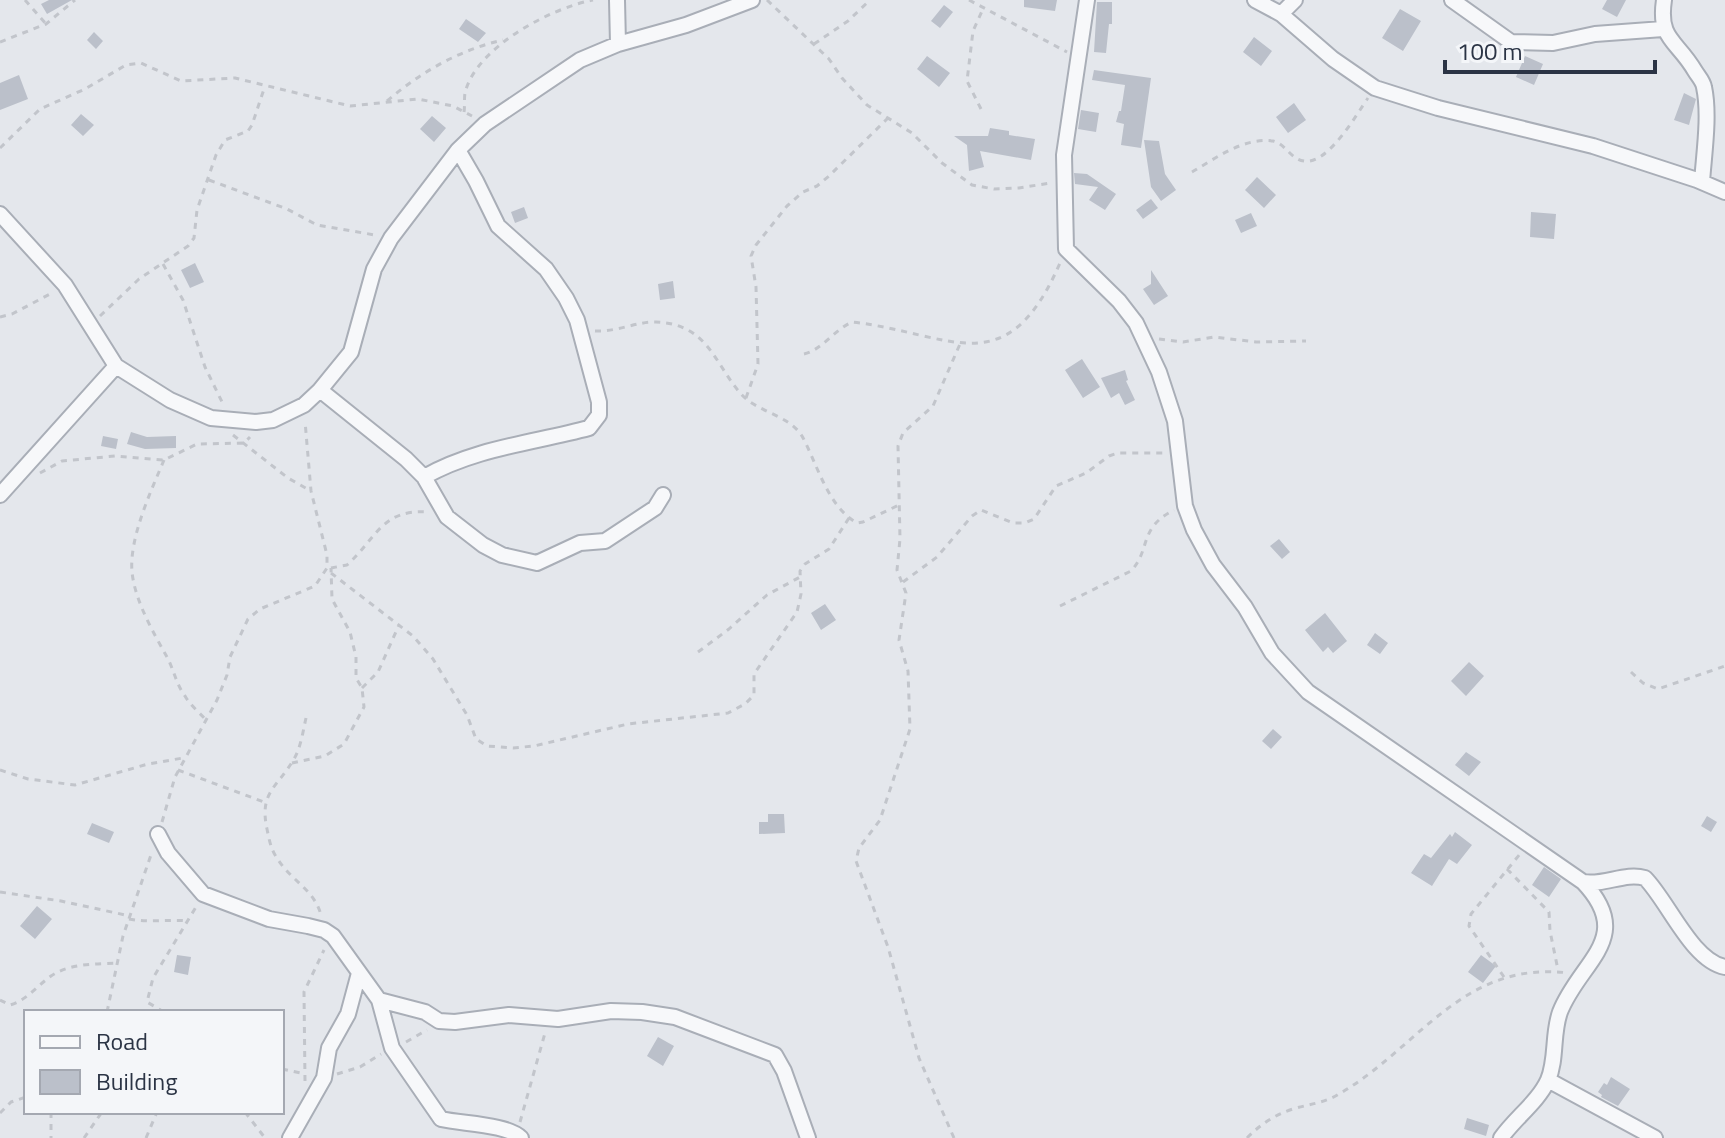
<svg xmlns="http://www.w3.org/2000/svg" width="1725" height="1138" font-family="'Titillium Web',sans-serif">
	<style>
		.building { fill: #bbc0ca }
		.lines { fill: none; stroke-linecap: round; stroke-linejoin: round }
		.street-casing { stroke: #a9aeb7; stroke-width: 18 }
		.path { stroke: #c2c5cb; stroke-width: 3; stroke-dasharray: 6 6; stroke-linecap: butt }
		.street { stroke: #f7f8fa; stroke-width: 14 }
	</style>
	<rect width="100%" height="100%" fill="#e4e7ec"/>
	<path class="building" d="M49,0H72L47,14L41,4Z
		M1024,0H1057L1055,11L1024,7Z
		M1607,0H1626L1617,17L1602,9Z
		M1097,2H1112V24H1109L1106,53L1094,52Z
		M944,5L953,12L940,28L931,21Z
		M1400,9L1421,21L1403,51L1382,38Z
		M466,19L486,33L478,42L459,29Z
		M94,32L103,41L96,49L87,40Z
		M1254,37L1272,51L1261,66L1243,52Z
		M927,56L950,73L939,87L917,69Z
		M1525,56L1543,64L1534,85L1516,77Z
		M1094,70L1151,78L1141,148L1121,145L1124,124L1116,122L1119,111H1121L1125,85L1092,80Z
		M19,75L28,99L0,110V83Z
		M1684,93L1696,99L1689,125L1674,120Z
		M1294,103L1306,120L1288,133L1276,117Z
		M1081,110L1099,113L1096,132L1078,129Z
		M81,114L94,125L83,136L71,125Z
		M432,116L446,128L434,142L420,129Z
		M990,128L1009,131V135L1035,139L1031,160L980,151L984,167L969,171L967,145L954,136H988Z
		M1144,140L1159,141L1165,174L1176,190L1161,201L1151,187Z
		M1074,173L1087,174L1116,194L1105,210L1089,200L1098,187L1075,184Z
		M1257,177L1276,195L1264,208L1245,190Z
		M1151,199L1158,208L1143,219L1136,210Z
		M524,207L528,218L515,223L511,212Z
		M1531,212L1556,214L1554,239L1530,237Z
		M1251,213L1257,226L1241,233L1235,220Z
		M195,263L204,282L190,288L181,270Z
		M1151,270L1168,296L1154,305L1143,289L1151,284Z
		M673,281L675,298L660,300L658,284Z
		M1082,359L1100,387L1083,398L1065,370Z
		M1125,370L1128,380L1126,381L1135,400L1125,405L1119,393L1111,398L1101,378Z
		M131,432L147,437L176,436V448L145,449L127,444Z
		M103,436L118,439L116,449L101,446Z
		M1279,539L1290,552L1282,559L1270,546Z
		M825,604L836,620L821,630L811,613Z
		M1325,613L1347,641L1333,653L1328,647L1323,652L1305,630Z
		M1375,633L1388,643L1380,654L1367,645Z
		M1469,662L1484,676L1466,696L1451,681Z
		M1273,729L1282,737L1271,749L1262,741Z
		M1466,752L1481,762L1469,776L1455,765Z
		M768,814H784L785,833L759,834V822H768Z
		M1707,816L1717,822L1711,832L1701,826Z
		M92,823L114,832L109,843L87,834Z
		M1455,832L1472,845L1457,864L1449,859L1432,886L1411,873L1424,854L1431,858L1450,834L1452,837Z
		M1544,867L1561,879L1549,897L1532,885Z
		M37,906L52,919L35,939L20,926Z
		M177,955L191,957L188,975L174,972Z
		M1481,955L1496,966L1483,983L1468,972Z
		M658,1037L674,1046L663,1066L647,1056Z
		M1611,1077L1630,1089L1618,1106L1601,1097L1602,1095L1598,1092L1604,1083L1607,1085Z
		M1467,1118L1489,1125L1486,1136L1464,1129Z"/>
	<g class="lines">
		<defs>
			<path id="street" d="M617,0L618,44
				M1087,0L1064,155L1066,249L1119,301L1136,323L1159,372L1175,421L1185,506L1194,530L1213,565L1245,607L1272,653L1308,692L1583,882C1636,938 1580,961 1560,1012C1552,1034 1557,1059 1548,1080C1538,1102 1515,1118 1501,1138
				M1255,0L1281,14L1333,59L1375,88L1438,108L1593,146L1697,180L1725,192
				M1452,0L1511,42L1553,43L1595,34L1663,29
				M1664,0C1658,40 1677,40 1695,71C1698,76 1703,81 1704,87C1710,115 1704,153 1702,182
				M1281,14L1295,0
				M0,214L65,285L116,366L170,400L211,418L256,422L273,420L304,405L320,390L351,352L374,269L391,238L458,150L485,124L580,60L618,44L686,25L752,0
				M320,390L406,459L424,477L447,517L483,545L502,555L537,563L580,543L605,541L655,508L663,495
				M424,477C475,448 533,443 589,428L599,415V402L577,320L566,298L546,269L498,226L476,181L458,150
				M0,495L116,366
				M158,834L168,853L203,894L269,919L308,926L324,930L333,936L379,1000L392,1048L441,1119C462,1124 507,1124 521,1138
				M1583,882C1604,886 1625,872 1645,878C1668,901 1692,961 1725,967
				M379,1000L425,1012L439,1021L455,1022L509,1015L558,1019L611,1011L642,1012L675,1017L775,1055L784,1071L808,1138
				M1548,1080L1655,1138
				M290,1138L324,1078L329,1048L348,1014L359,973"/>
		</defs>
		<use href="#street" class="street-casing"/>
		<path class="path" d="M25,0L46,24
			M767,0L829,59L842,78L867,105L912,133L942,163L972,185L994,189L1019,188L1050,183
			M969,0L1067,52
			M0,42L46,24L75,0
			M814,44L848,21L870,0
			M387,101C421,72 459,50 503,40
			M981,109L967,81L973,31L983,9
			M464,112C465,106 464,98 465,93C476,47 551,8 593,0
			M0,148L40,109L85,89L126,65L141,63L181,81L235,78L350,106L418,99L453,106L472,116
			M1192,172C1216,158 1244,137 1273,141C1286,144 1290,159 1304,161C1328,165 1356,115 1368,98
			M209,180L287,209L317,225L375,235
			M163,264L183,300L205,367L224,406
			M100,316L139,279L188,246L194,238L197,210L216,155L225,140L248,131L252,125L265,86
			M0,317L12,314L52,293
			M595,331C617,332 639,321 656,322C708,324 714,363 741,394C757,412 789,415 802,436C817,463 827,506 857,523L863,522L899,505
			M1159,339L1183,342L1214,337L1256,342L1306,341
			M804,354C822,350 834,330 852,322C951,333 1006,387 1060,263
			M746,398L758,364L756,287L751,256L756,245L787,206L803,192L817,186L829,176L887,119
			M233,435L288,478L311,491
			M164,460C151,491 129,538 132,572C135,601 153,632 167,657C174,670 176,684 185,696C190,705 199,712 205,719
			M40,473L62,461L115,456L164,460L197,444L244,443L250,437
			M331,568L347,565C377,538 381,509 428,512
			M331,573L413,636L433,659L467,715L476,739L487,746L513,748L534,746L628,724L728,713L745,704L754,695V674L797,612L801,594L800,571L805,564L829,549L849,518
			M903,582L937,557L972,516L981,510L1013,523H1025L1034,519L1056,486L1086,473L1109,456L1118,453H1164
			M1060,606L1131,571C1151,550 1138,528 1174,510
			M698,652L729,629L767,595L800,577
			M1631,672L1643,683L1658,689L1725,666
			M362,688L378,672L399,625
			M306,718C303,731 301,747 294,759C277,788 259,792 267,829C269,839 271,850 277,858C291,881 314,889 321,915
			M292,763L325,756L344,744L364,707L362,688L356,678V657L350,632L332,599L331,568
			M0,770L28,779L75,785L148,764L183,758
			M178,770L264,802
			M162,822L175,777L217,700L227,675L230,657L248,619L260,609L315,586L327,568V555L311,491L305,421
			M1507,869L1549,912L1550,931L1558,970
			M0,892L61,901L130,916
			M129,919C149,923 168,919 188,921
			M1504,977L1469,926L1471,914L1520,854
			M0,1000L10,1005C27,1000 37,986 51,976C70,963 97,964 119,963
			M107,1012L123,936L152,852
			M164,1012L147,1002L153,978L196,907
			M406,1042L427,1030
			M282,1069L305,1074
			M337,1074L360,1067L381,1054
			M305,1081L304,992L324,950
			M51,1112V1138
			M245,1112L265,1138
			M0,1113L11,1102L26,1097
			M520,1122L545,1033
			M84,1138L102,1112
			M146,1138L157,1112
			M954,1138L919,1058L888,947L856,861L859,848L880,820L910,729L908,671L899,640L906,593L897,570L900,539L898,446L903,433L933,406L960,344
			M1247,1138C1261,1124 1274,1115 1293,1109C1309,1104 1325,1103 1339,1094C1419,1048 1462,960 1569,973"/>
		<use href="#street" class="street"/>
	</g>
	<rect x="24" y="1010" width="260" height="104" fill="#f4f6f9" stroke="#a4a8b1" stroke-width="2"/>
	<rect x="40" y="1036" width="40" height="12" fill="#f7f8fa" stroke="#a4a8b1" stroke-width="2"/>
	<text x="96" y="1050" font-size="24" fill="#2b3445">Road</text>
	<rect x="40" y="1070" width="40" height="24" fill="#bbc0ca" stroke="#a4a8b1" stroke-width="2"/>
	<text x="96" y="1090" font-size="24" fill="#2b3445">Building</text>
	<path d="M1445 60v12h210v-12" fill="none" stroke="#2b3445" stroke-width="4"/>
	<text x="1457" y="60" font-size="24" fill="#2b3445" stroke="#f4f6f9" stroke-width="6" paint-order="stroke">100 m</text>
</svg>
